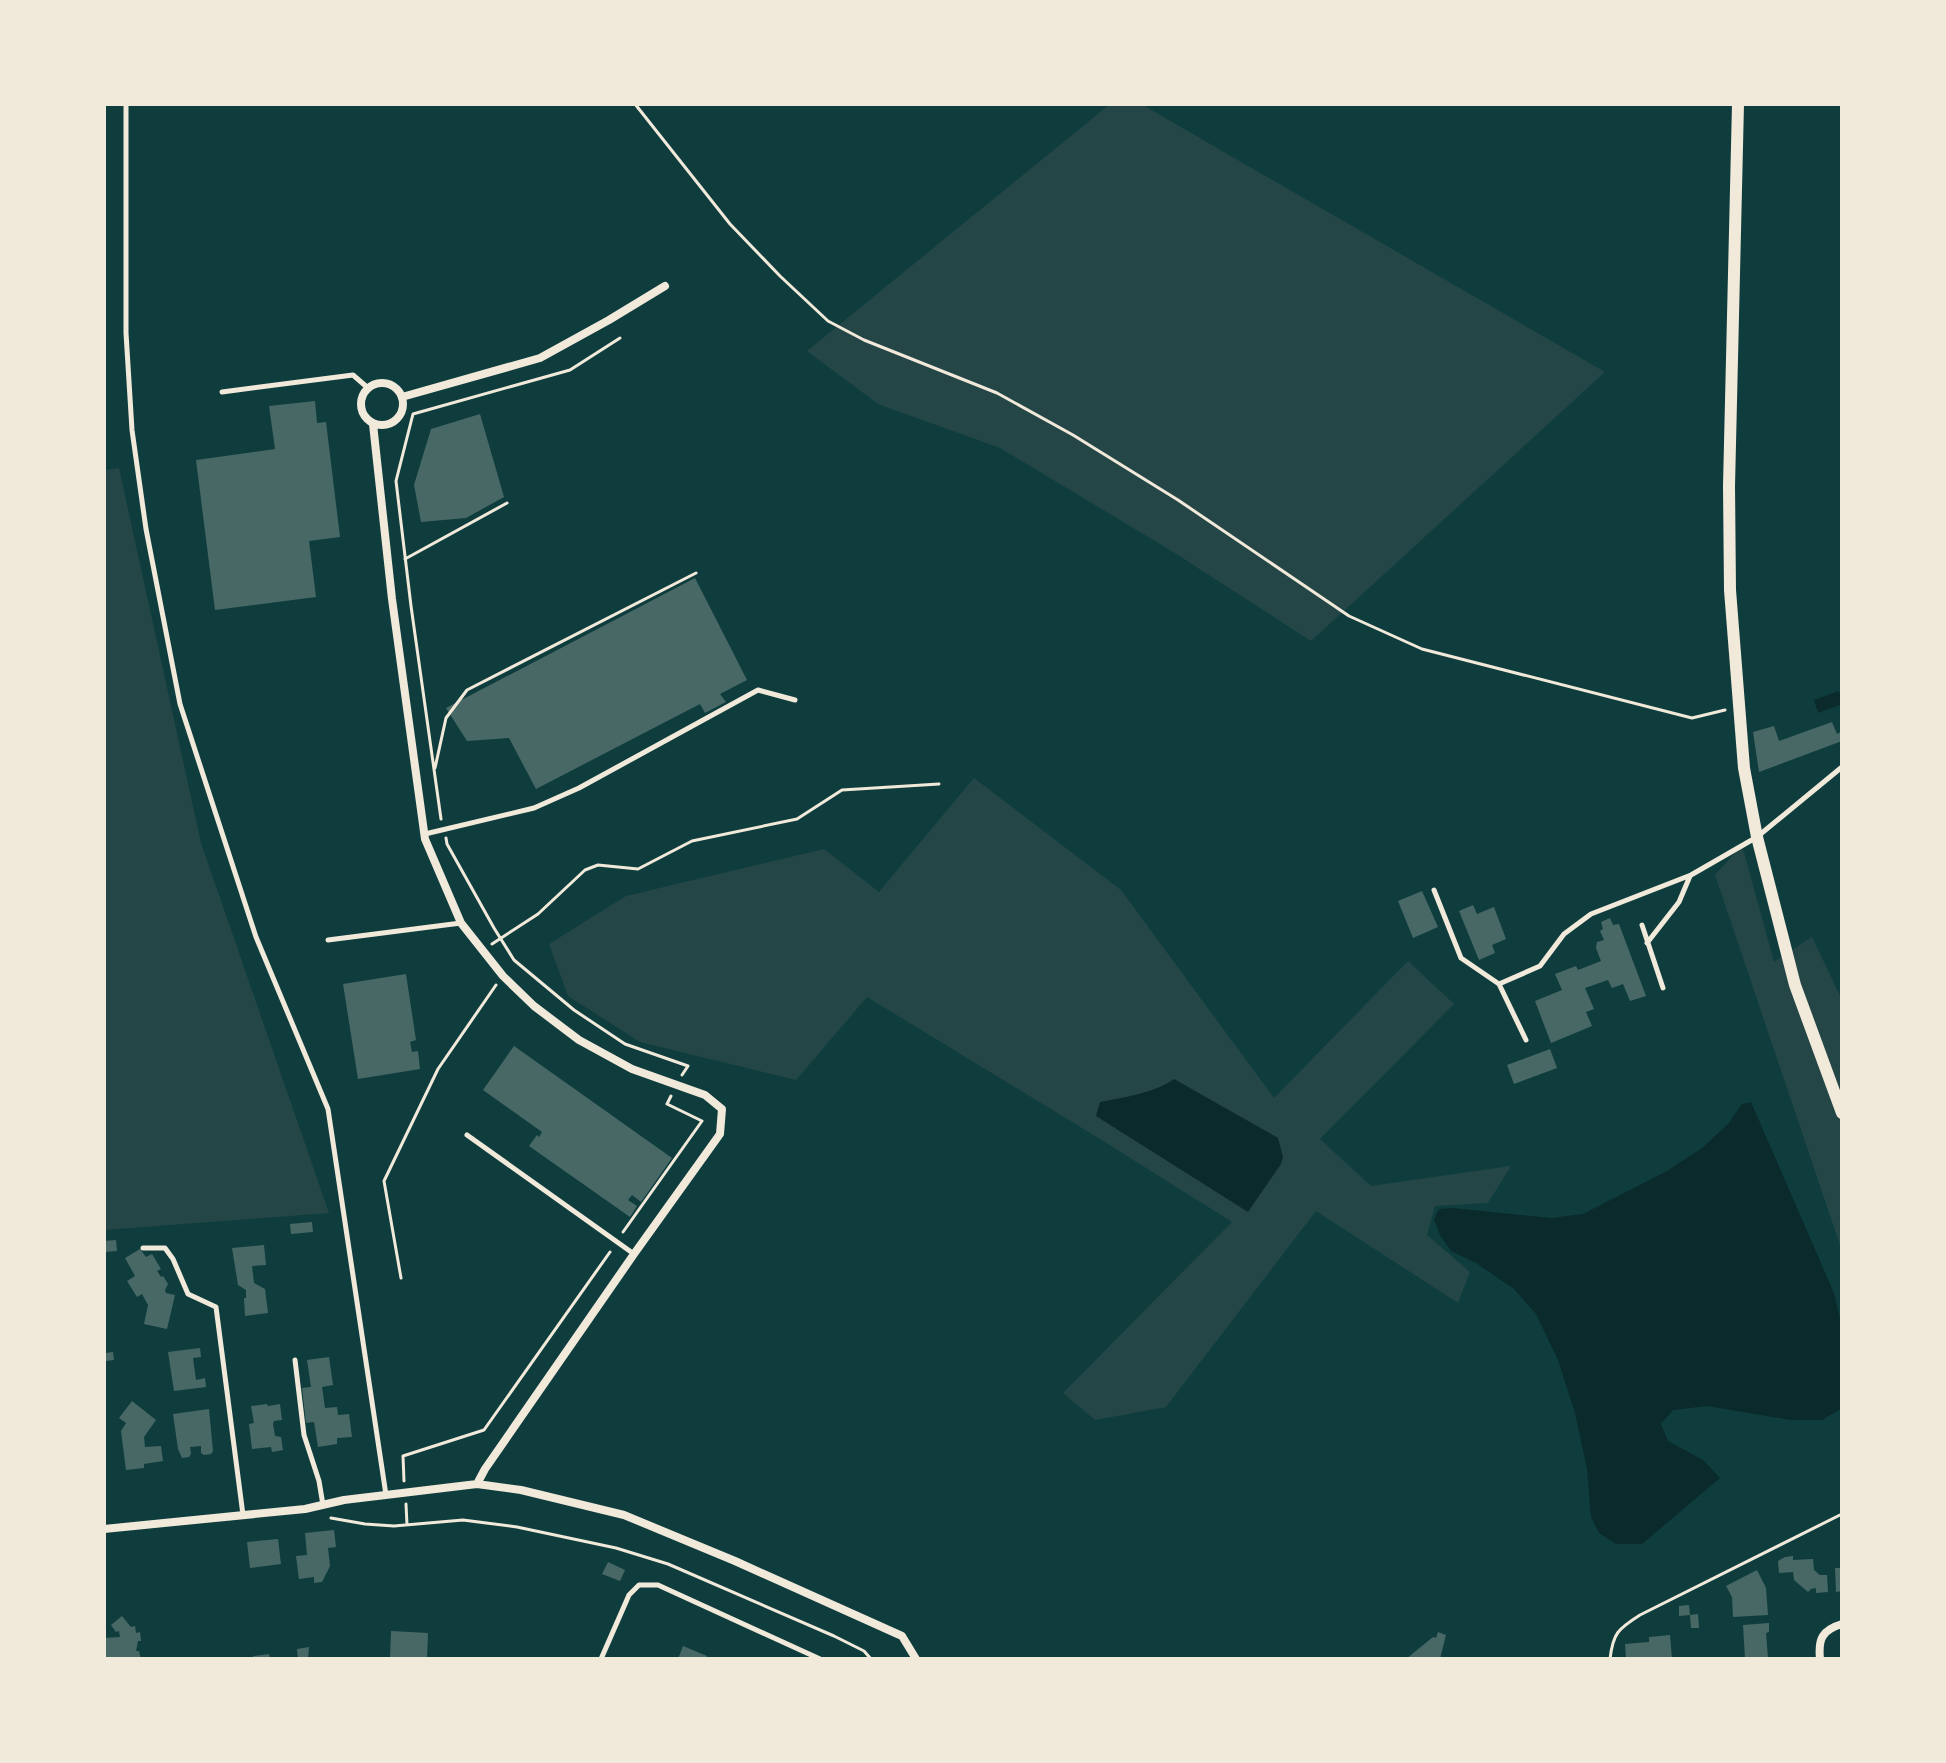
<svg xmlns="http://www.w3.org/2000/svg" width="1946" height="1763" font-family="Signika,sans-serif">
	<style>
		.green { fill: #244646 }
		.water { fill: #0a2a2b }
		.building { fill: #486865 }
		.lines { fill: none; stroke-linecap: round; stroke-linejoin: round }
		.path { stroke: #f1e9da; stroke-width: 3 }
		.service { stroke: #f1e9da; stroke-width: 5 }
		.minor { stroke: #f1e9da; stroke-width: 8 }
		.tertiary { stroke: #f1e9da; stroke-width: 12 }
	</style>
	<rect width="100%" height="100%" fill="#0f3d3e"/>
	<path class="green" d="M1110,104H1141L1605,372L1311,641L1170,550L1000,448L878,404L807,351Z
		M119,468L201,843L329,1213L104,1230V470Z
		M974,778L1121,890L1274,1098L1408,961L1454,1004L1320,1139L1371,1186L1511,1166L1488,1203L1435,1206L1427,1235L1470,1272L1458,1303L1316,1211L1166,1407L1095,1420L1063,1393L1232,1222L1100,1139L867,997L796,1080L640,1042L568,996L549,944L626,896L824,849L879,892Z
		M1742,845L1774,962L1812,937L1842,1000V1251L1715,875Z"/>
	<path class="water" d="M1839,691L1842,704L1818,713L1814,700Z
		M1174,1079L1278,1138L1283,1157L1281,1164L1248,1212L1096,1116L1100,1102C1121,1098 1158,1092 1174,1079Z
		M1751,1102L1834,1293L1842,1327V1408L1822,1420H1791L1707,1406L1673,1410L1661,1424L1668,1441L1703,1460L1720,1478L1642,1544H1616L1599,1533L1591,1517L1587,1469L1575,1413L1558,1360L1536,1314L1514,1289L1476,1263L1451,1251L1440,1235L1434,1219L1439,1209L1453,1208L1551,1218L1583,1214L1667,1171L1702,1148L1728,1124L1742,1104Z"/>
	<path class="building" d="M315,401L317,423L326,422L340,537L309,541L316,597L215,610L196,460L275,449L269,406Z
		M480,414L504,497L466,518L421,522L414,485L431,429Z
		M695,578L747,680L720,694L726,702L705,713L700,704L536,789L509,738L467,741L446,708Z
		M1832,722L1837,734L1841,732L1842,741L1759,772L1753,732L1774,726L1779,741Z
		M1422,891L1438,927L1413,938L1398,901Z
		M1473,905L1477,914L1494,907L1506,939L1492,945L1495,953L1479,960L1459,911Z
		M1610,918L1613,925L1619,924L1646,996L1630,1001L1623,984L1612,988L1608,980L1585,988L1594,1009L1586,1012L1592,1026L1551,1043L1535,1001L1562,990L1555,974L1576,966L1578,970L1601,961L1596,948L1597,942L1604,940L1600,931L1603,929L1601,922Z
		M406,974L416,1040L410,1042L412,1052L418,1051L420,1069L358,1079L343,984Z
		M514,1046L672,1158L641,1202L632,1195L628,1200L637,1206L630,1217L529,1146L537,1135L539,1137L542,1132L483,1090Z
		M1550,1049L1557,1068L1514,1084L1507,1065Z
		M312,1222L313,1232L291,1234L290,1224Z
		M116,1240L117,1251L104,1252V1241Z
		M264,1245L266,1265L252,1266L254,1283L265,1289L268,1313L245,1316L244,1298H246V1290L238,1285L232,1248Z
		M140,1249L146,1257L152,1254L161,1269L157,1271L161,1277L163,1276L168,1284L165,1290L166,1293L175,1295L167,1329L144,1324L148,1305L142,1294L137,1297L127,1281L135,1276L125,1258Z
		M200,1348L201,1357L193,1358L196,1380L205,1378L206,1387L174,1391L168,1352Z
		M113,1352L114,1360L106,1361L105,1353Z
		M329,1357L333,1385L322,1387L325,1408L337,1407L338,1415L349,1414L352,1437L337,1438V1444L318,1447L314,1422L306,1423L302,1388L311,1387L307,1360Z
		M132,1401L156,1420L144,1437L145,1447L161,1446L163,1461L144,1464V1468L126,1470L121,1431L126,1423L119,1418Z
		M267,1404L268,1406L280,1404L282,1420L274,1421L273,1424L275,1436L281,1437L283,1450L272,1452L271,1447L252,1449L249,1424L254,1423L251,1406Z
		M209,1409L213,1451L211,1454L204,1455L201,1453V1446L190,1447L191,1454L189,1457L182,1458L178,1449L173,1414Z
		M334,1530L336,1547L328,1548L330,1566L322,1582L314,1583V1577L299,1579L296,1556L307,1555L305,1533Z
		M278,1539L281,1564L250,1568L247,1542Z
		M1793,1556V1560L1813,1559L1814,1570L1820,1575H1827L1828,1592L1816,1593V1588L1811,1589L1808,1592L1794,1580L1793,1572L1779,1573L1778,1561L1785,1557Z
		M608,1562L625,1570L620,1581L602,1574Z
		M1835,1568H1842V1591L1836,1592Z
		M1757,1570L1766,1588L1768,1615L1733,1617L1732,1597L1726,1586Z
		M1689,1605L1690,1615L1679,1616V1606Z
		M1698,1614L1699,1628H1691L1690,1615Z
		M122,1616L131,1627L135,1626L136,1633L140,1632L141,1641H138L136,1651H139L141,1659H104V1638L120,1637L119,1631L116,1632L111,1625Z
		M1769,1623V1632L1766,1633L1768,1658L1745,1659L1743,1625Z
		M391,1631L428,1633L427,1659H390Z
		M1438,1632L1446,1635L1440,1659H1406L1433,1637L1436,1638Z
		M1670,1635L1672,1659H1626L1625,1644L1649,1642V1637Z
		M683,1646L707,1656L705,1659H678Z
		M309,1647L308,1659H298L297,1649Z
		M269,1654L270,1659H253V1656Z"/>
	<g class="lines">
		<path class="path" d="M635,104L730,224L780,276L828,321L864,340L997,393L1073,435L1178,500L1349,616L1422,649L1692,718L1725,710
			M405,559L507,503
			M435,768L446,718L467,690L696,573
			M441,819L411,606L396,481L413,414L570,370L620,338
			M446,838L447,844L494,928L514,960L574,1010L625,1044L688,1066L682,1075
			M492,944L538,914L585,870L598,865L638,869L692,841L797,819L842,790L939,784
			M623,1232L702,1121L667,1104L671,1096
			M401,1278L384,1181L438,1069L496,985
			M404,1481L403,1456L484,1430L610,1252
			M406,1504L407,1525
			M331,1518L365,1524L394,1526L463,1520L517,1527L616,1548L668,1564L834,1636L864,1651L871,1659
			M1610,1659C1613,1633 1618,1629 1640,1615L1842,1514"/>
		<path class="service" d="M126,104V333L132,430L146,529L180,704L256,937L328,1109L386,1495
			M222,392L353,375L368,388
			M425,834L534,808L579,788L758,690L795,700
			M1434,890L1461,958L1499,984L1526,1040
			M1642,925L1663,988
			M328,940L461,923
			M1647,943L1679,902L1690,876
			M1499,984L1540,966L1564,934L1591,914L1691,875L1757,837L1842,767
			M467,1135L634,1254
			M143,1248H165L173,1259L188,1294L216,1307L243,1515
			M295,1360L304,1435L319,1481L323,1505
			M601,1659L629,1595L639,1585H658L820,1659"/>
		<path class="minor" d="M361 404a21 21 0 1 1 42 0a21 21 0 1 1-42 0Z
			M402,397L540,358L609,320L665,286
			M373,424L392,599L425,839L461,923L503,976L534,1006L579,1040L632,1069L705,1095L722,1109L720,1134L634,1254L485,1469L477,1484
			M104,1529L305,1509L344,1500L477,1484L521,1490L624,1515L735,1561L902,1636L916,1659
			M1820,1659C1818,1639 1822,1630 1842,1624"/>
		<path class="tertiary" d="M1738,104L1729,486L1730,590L1744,768L1757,837L1795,985L1842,1113"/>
	</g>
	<rect width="1946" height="1763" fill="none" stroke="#f1e9da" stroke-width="212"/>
</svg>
